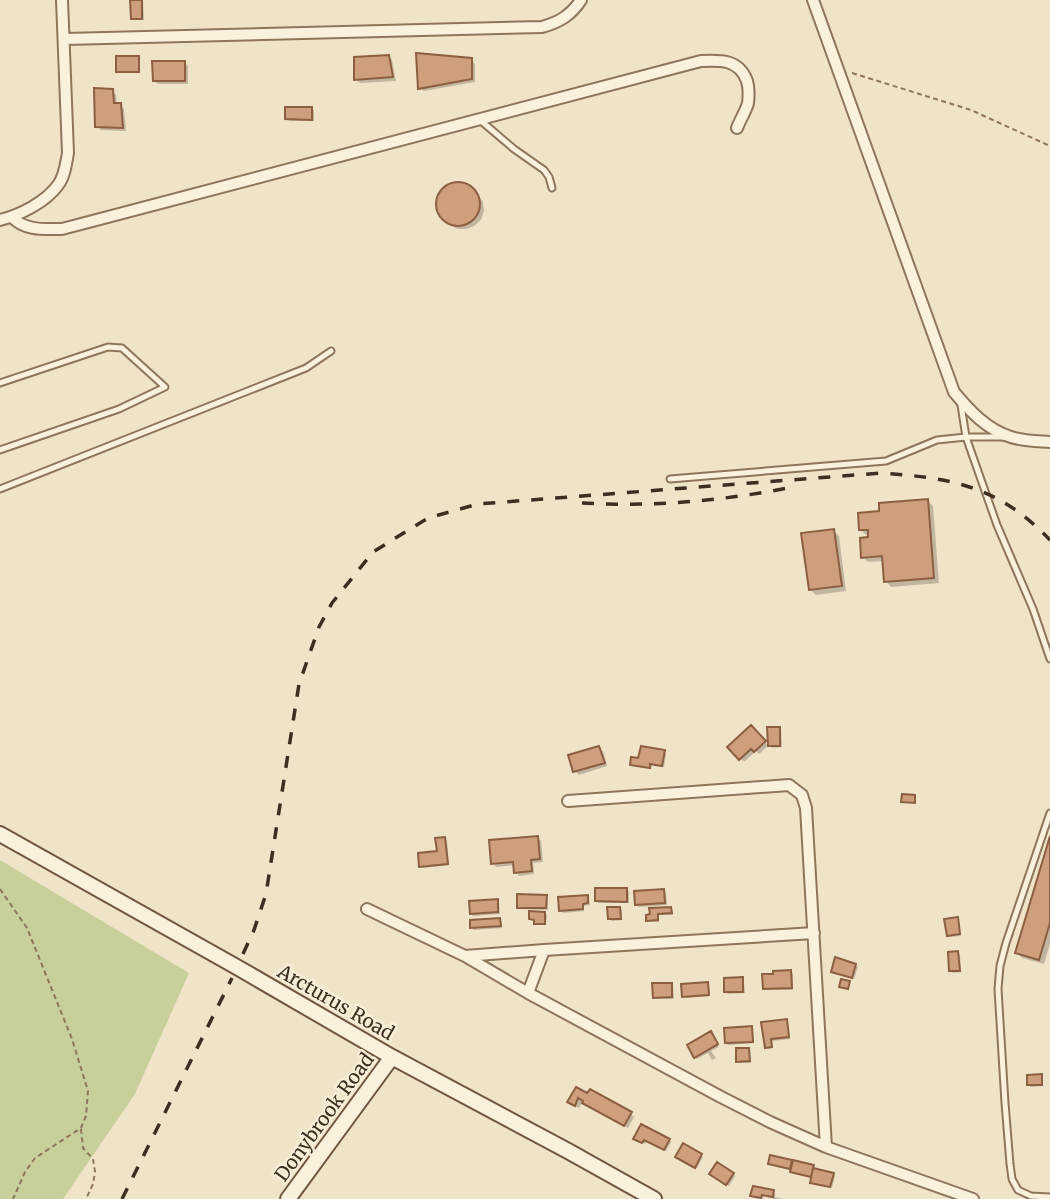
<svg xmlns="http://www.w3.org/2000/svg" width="1050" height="1199" font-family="Merriweather,serif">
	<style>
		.park { fill: #c9cf9b }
		.shadow { fill: #0003 }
		.building { fill: #cf9f7d; stroke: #8d5f41; stroke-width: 2 }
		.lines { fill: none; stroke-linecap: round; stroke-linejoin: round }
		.lane-casing { stroke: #8d765c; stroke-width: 9 }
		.street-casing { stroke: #8d765c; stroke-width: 14 }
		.secondary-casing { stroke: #6f573f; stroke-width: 18 }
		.path { stroke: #8d765c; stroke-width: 2; stroke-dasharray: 5 3.5; stroke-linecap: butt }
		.lane { stroke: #faf1dc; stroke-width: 5 }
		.street { stroke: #faf1dc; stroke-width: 10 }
		.secondary { stroke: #faf1dc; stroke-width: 14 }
		.rail { stroke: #3d2e20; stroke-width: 3.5; stroke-dasharray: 12 12; stroke-linecap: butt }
		.labels { text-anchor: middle; stroke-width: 5; stroke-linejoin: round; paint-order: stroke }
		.street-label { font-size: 19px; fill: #3d2e20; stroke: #f7eed8 }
	</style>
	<rect width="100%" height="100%" fill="#f0e4c8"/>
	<path class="park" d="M0,860L189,973L135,1094L63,1199H0Z"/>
	<path class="shadow" d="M132,0H143L144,20H135L132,18Z
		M388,56L392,60L396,81L360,83L356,80Z
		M138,57L140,59V73H120L118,71Z
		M471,60L475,64V82L424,91L420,88Z
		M184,62L188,66V84H158L154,81Z
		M113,91L116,95L117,104L120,105L124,109L126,131L101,130L97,126Z
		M312,109L314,111V121H289L287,119Z
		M460,183L468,185L474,190L483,202L484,211L481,220L474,226L466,229H458L451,226L441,216L437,208V201L440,193L445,187L452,184Z
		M928,501L933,506L939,583L891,587L886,581L884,561L868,562L863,557L870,539V535H866L861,530L881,513Z
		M833,530L839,536L846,591L816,595L810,590Z
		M751,728L768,746L759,754L756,751L744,762L730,747Z
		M779,729L781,731L782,747L772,748L770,745Z
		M599,748L603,751L607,766L579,775L575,771Z
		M664,752L666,754L664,767L652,765L651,769L634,766L632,764Z
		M537,837L541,841L543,862L533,863L534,874L519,876L516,872L515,865L496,867L493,863Z
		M445,839L447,841L449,865L423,868L421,866L439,853Z
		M1050,842V944L1044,964L1022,958L1016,952Z
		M627,890L629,892V903H599L597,901Z
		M664,891L666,893L667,905L639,907L637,905Z
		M546,897L548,899V910L521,909L519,907Z
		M587,897L589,899L590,905L584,906V911L563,913L561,910Z
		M497,901L499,903L500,914L473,916L471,914Z
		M620,909L622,911V920L612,921L609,918Z
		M671,909L673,915H659V922H650L648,920V916Z
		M544,913L547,915L546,925H538L536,921L531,919Z
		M957,919L959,921L961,936L950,937L948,935Z
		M500,920L502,922V928L474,930L472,928Z
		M958,953L960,955L961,972L953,973L951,971Z
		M855,965L858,967L854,979L835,973L833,971Z
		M790,972L793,974V990H767L764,988Z
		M742,979L744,981L745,993L728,994L726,992Z
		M671,984L673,986L674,999H657L655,997Z
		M707,984L709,986L710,996L686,998L684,996Z
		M786,1021L788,1023L790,1039L772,1041L773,1048L768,1049L766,1047L763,1024Z
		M751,1028L753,1030L754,1043L728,1045L726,1042Z
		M712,1036L719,1047L711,1051L716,1058L712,1060L708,1053L697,1059L695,1057Z
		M748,1049L750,1052L751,1063H740L738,1061Z
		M1041,1076L1043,1078V1086L1031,1087L1029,1085Z
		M576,1089L631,1114L634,1117L628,1128L588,1106L583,1101L579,1108L573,1105L569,1102Z
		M636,1139L669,1140L671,1142L666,1151L646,1141L645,1144Z
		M701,1155L703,1157L697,1168L680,1159Z
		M771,1157L813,1167L833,1174L835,1176L832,1188L814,1184L812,1182L813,1178L794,1174L792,1170L772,1165L770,1163Z
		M733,1174L735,1176L729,1186L713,1176Z
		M773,1192L775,1194V1197L783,1199H774L764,1196L763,1199L754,1198L752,1195Z"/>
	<path class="building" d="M130,0H142V19H131Z
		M416,53L472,58V79L418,89Z
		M389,55L393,77L354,80V57Z
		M116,56H139V72H116Z
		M152,61H185V81H153Z
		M94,88L113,89L114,103H121L123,128L95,127Z
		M285,107H312V120L285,119Z
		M436 204a22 22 0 1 1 44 0a22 22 0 1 1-44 0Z
		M928,499L934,578L884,582L882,556L861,558L860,538L868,537V530H859L858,513L879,511V503Z
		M834,529L842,586L809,590L801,533Z
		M751,725L766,741L754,752L751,749L739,760L727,747Z
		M767,727H780V746H768Z
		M599,746L605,763L573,772L568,755Z
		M641,746L665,750L662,766L650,764V768L630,765L631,757L638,758Z
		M902,794L915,795V803L901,802Z
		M538,836L540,859L531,860L532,871L514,873L513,862L491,864L489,840Z
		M1050,836V923L1039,960L1015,953Z
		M445,837L448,864L419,867L418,853L437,851L435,838Z
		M595,888H627V902L595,901Z
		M664,889L665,903L635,905L634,891Z
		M517,894L547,895L546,908H517Z
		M588,895V903L583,904V909L559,911L558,897Z
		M498,899V912L470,914L469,901Z
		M607,907H620L621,919H608Z
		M671,907L672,913L658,914V920L646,921V915L650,914L649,908Z
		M529,911L545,912V924H534V920L529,919Z
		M958,917L960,934L947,936L944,919Z
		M500,918L501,926L470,928V920Z
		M958,951L960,971H949L948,952Z
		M835,957L856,964L852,978L831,972Z
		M791,970L792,988L763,989L762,974H773V971Z
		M743,977V992H724V978Z
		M841,979L850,981L848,989L839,987Z
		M708,982L709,995L682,997L681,984Z
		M652,983H672V997L653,998Z
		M787,1019L789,1037L771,1039L772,1047L765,1048L761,1022Z
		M752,1026L753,1042L725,1043L724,1028Z
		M711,1031L718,1044L694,1058L687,1045Z
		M736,1048H749L750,1061L736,1062Z
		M1042,1074V1085H1027V1075Z
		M576,1087L587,1093L590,1089L632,1112L624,1126L582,1103L583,1101L578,1098L575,1106L567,1102Z
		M641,1124L670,1139L664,1150L644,1140L642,1143L633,1139Z
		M683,1143L702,1154L695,1168L675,1157Z
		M770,1155L792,1160L790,1169L768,1164Z
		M793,1160L814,1165L811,1177L790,1172Z
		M717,1162L734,1173L726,1185L709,1174Z
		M813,1168L834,1173L830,1187L810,1183Z
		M753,1186L774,1190L773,1197L762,1195L761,1198L750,1196Z"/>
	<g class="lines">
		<defs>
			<path id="lane" d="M480,120L514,149L544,170L549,177L552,188
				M0,383L108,347L122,348L165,387L119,409L0,450
				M961,405L966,437L997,525L1033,609L1050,659
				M670,479L886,461L937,440L966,437H1005
				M0,489L306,368L331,351
				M1050,813L1006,943L1000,966L998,989L1005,1103L1010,1164L1012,1179L1018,1190L1031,1196L1050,1197"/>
			<path id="street" d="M813,0L954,392C969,410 987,430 1011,437C1023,441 1037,441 1050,442
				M65,39L542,27C560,22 571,15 581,0
				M12,217C25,231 44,229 62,229L701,61C720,60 739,59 747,81C749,88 749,95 748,103C746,111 740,120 737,128
				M0,220C20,215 46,202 58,185C65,176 66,163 68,153L62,0
				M568,801L789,785L802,795L806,808L826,1147
				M367,909L465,956L528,993L721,1097L770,1122L826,1147L973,1199
				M465,956L544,950
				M528,993L544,950L814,933"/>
			<path id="secondary" d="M0,834L235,966L392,1057L568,1151L654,1199
				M288,1199L392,1057"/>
		</defs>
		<use href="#lane" class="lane-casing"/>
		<use href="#street" class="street-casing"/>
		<use href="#secondary" class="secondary-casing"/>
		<path class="path" d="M852,73L971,110L1050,146
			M0,889L27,928L72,1039L88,1091L86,1116L81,1128L35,1158L25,1172L13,1199
			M81,1129L83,1148L93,1159L95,1172L93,1184L86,1199"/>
		<use href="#lane" class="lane"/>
		<use href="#street" class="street"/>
		<use href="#secondary" class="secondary"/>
		<path class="rail" d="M582,503C651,507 721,501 788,488
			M243,954L254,930L266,894L299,684L319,627L332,603L373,552L428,518L478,504L881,473C953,478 998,486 1050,540
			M122,1199L232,978"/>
	</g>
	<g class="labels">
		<g class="street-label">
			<text transform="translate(336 1002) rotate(30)" y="7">Arcturus Road</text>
			<text transform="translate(324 1117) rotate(-54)" y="7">Donybrook Road</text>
		</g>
	</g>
</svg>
